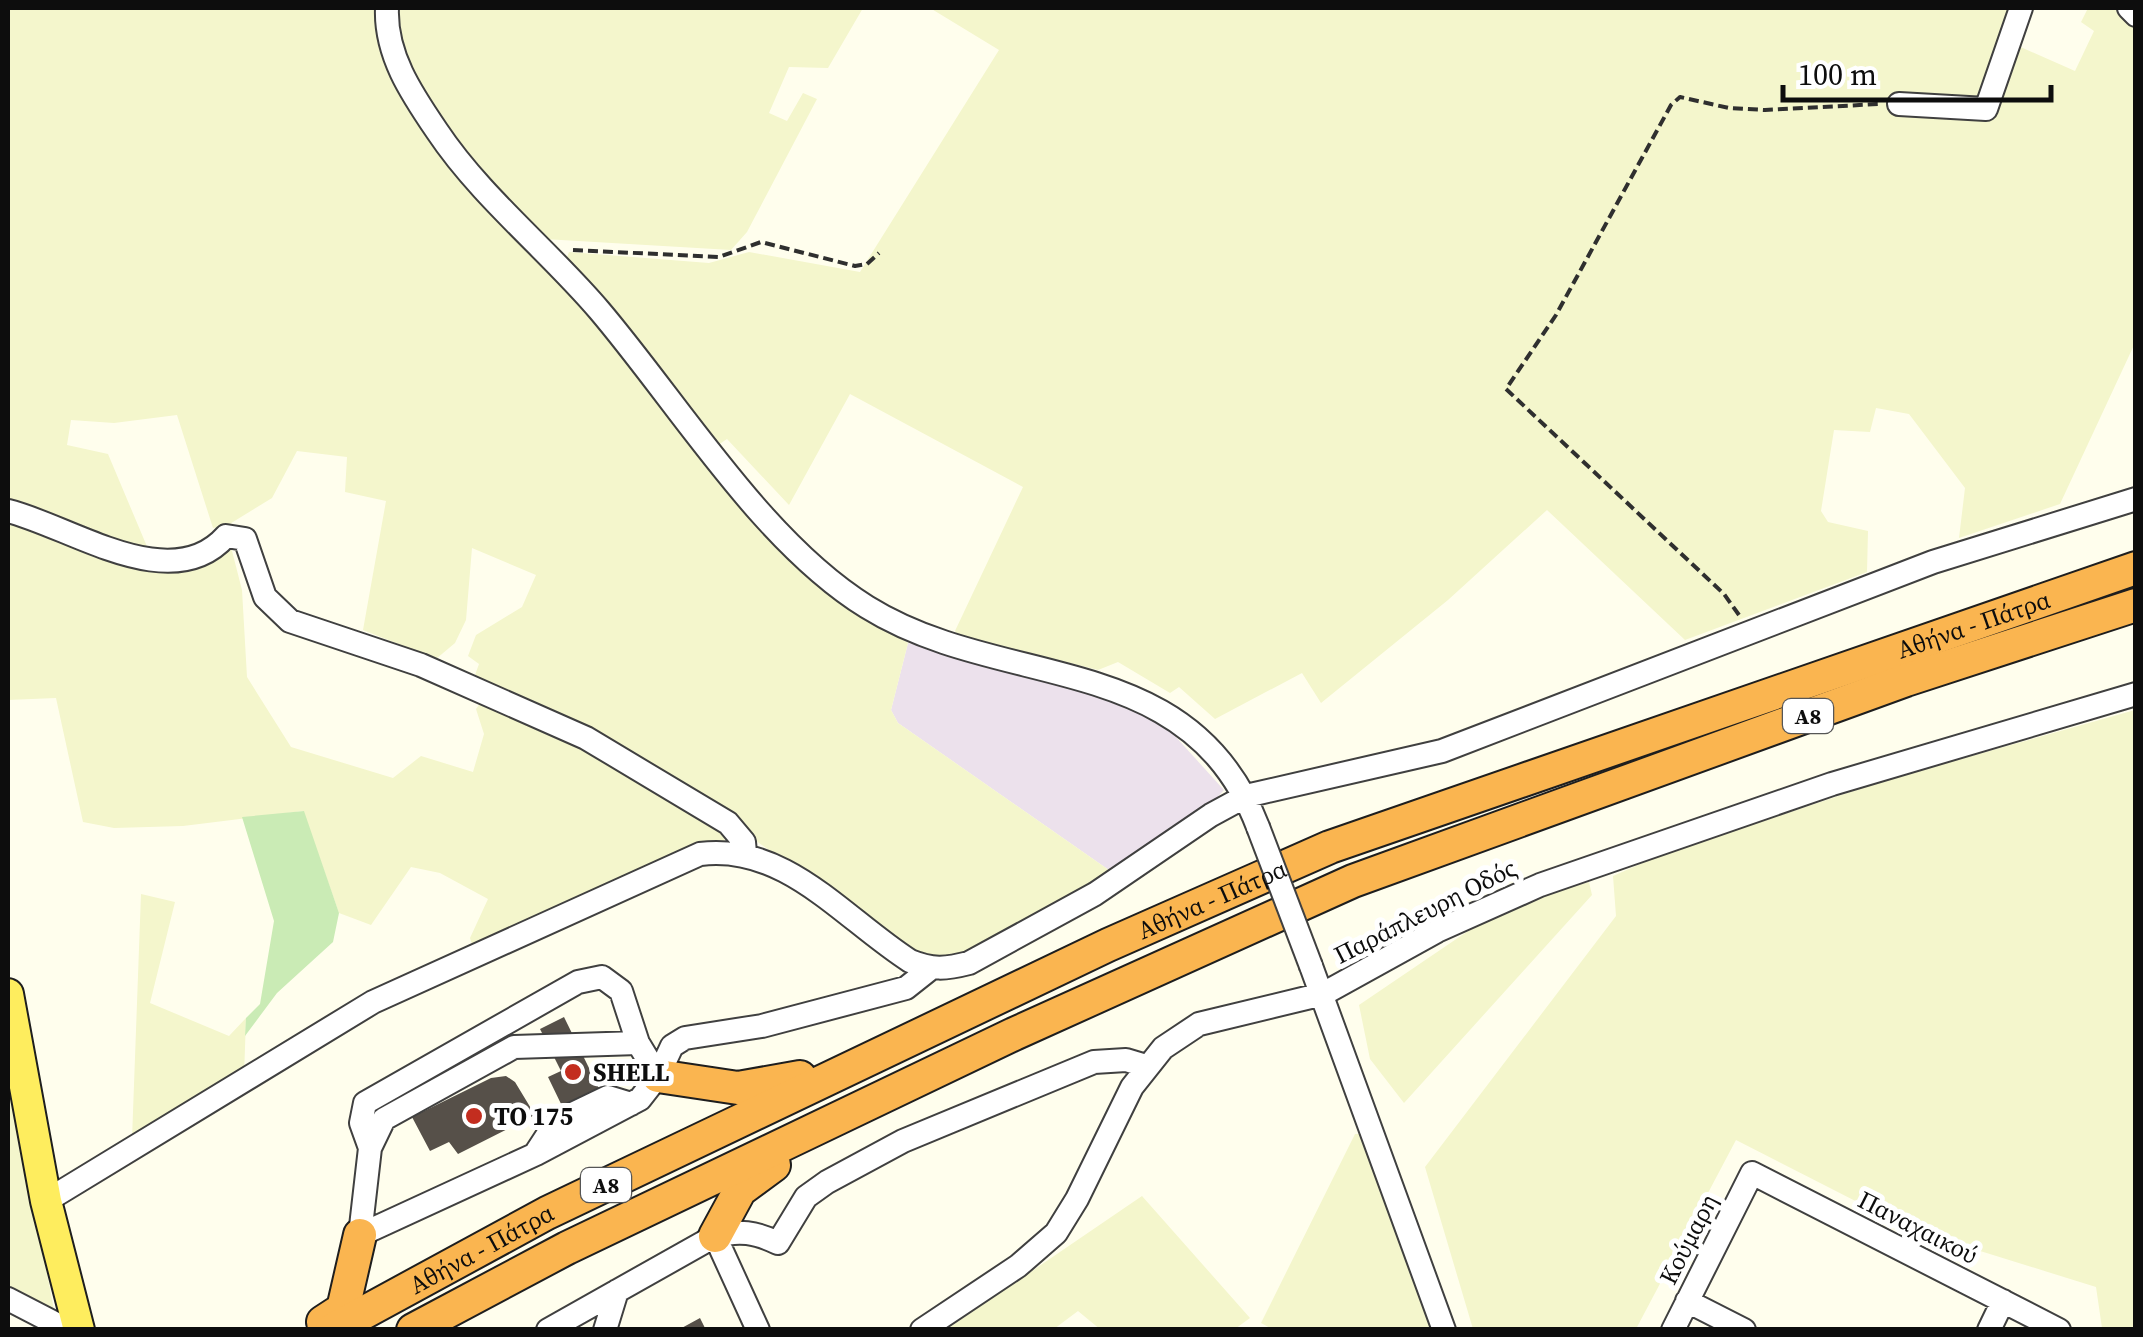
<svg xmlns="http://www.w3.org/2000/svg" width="2143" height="1337" font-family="'Source Serif 4',serif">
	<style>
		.industrial { fill: #ece1ec }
		.farmland { fill: #f4f6cc }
		.green { fill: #caebb5 }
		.building { fill: #565049 }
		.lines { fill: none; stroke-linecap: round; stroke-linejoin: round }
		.minor-casing { stroke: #404040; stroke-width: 26 }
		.major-casing { stroke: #1e1e1e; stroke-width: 34 }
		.highway-casing { stroke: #1e1e1e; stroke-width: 36 }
		.path { stroke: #2f2f2f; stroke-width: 4; stroke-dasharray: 10 5; stroke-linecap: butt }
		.minor { stroke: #fff; stroke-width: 22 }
		.major { stroke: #feed5e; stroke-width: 30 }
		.highway { stroke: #fab550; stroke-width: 32 }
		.minor-bridge-casing { stroke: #404040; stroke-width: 26; stroke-linecap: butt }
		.minor-bridge { stroke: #fff; stroke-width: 22 }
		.poi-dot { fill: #c32d1f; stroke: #fff; stroke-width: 4 }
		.labels { text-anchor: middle; stroke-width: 10; stroke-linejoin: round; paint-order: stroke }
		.shield { fill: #fff; stroke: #565656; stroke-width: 2.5 }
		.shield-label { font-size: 22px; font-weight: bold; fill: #0d0d0d }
		.street-label { font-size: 25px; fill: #0d0d0d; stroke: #fff }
		.poi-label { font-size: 25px; font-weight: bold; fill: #0d0d0d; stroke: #fff; text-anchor: start }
	</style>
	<rect width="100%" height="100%" fill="#fffeed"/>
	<path class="industrial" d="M908,643L1091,688L1165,725L1224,790L1209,806L1116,875L898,723L891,710Z"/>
	<path class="farmland" d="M8,8H863L828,68L789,67L769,113L787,121L803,93L817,99L747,232L731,250L544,239L842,602L908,643L891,710L898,723L1116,875L951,958L932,960L908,949L693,796L475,675L479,664L468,656L476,635L522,607L536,575L472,548L466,620L455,643L436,659L363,630L386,501L345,492L347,457L297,451L272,498L228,525L213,528L177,415L114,423L71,420L67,445L108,454L151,556L8,507Z
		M930,8H2028L2016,45L2075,71L2094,31L2081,22L2088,8H2118L2135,30V343L2060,504L1959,538L1965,488L1909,414L1876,408L1870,432L1834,430L1821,511L1828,522L1868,531L1867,572L1685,640L1547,510L1448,600L1321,703L1302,673L1215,719L1179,687L1170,693L1118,662L1098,670L958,635L955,631L1023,487L850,394L789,505L727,439L718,445L566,260L569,252L709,263L749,252L860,272L999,50Z
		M8,514L155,564L230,543L242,590L247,677L291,747L393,778L421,756L473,772L484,734L476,709L484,698L569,739L723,831L725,842L473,948L470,938L488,899L440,873L411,867L371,925L339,913L303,811L183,826L114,828L83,822L56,698L8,700Z
		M2135,710V1329L2102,1328L2096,1287L1977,1250L1973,1261L1736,1140L1636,1329H1473L1425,1167L1616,916L1613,876L1656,857L1886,780Z
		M1589,882L1592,895L1404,1103L1370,1059L1359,1005L1474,927L1556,891Z
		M141,894L175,902L150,1003L229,1036L246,1018L244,1077L132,1139Z
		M8,1065L54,1310L46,1313L8,1293Z
		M1355,1134H1366L1437,1329L1274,1330L1261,1323Z
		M1142,1196L1250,1318L1235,1329L1101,1330L1078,1311L1054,1329H947Z"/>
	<path class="green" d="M304,811L339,913L333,942L277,993L245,1036L246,1018L260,1004L274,921L242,817Z"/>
	<path class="building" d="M564,1017L614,1119L563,1108L548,1077L561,1071L540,1029Z
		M506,1076L515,1082L535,1115L458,1154L449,1142L430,1151L412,1117L491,1078Z
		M700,1318L706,1330H678Z"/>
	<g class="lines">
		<defs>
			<path id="minor" d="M387,8C385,54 411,93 437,131C481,197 548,250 599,310C679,404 762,542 867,607C1003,692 1189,647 1258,827
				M2129,8L2136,15
				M1899,104L1986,109L2021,8
				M8,511C70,526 171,598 226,536L245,539L265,597L290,621L421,665L586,738L728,823L744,842L745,853
				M1311,966L1444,1330
				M370,1148L361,1123L365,1103L578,982L602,977L621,991L638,1043
				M537,1151L556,1122L608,1097L631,1104
				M46,1201L373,1002L700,854C785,843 843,918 910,961C932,970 946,969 969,963L1095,894L1211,815L1246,796L1442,751L1933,562L2136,499
				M360,1235L536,1154L640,1099L658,1076L672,1046L685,1038L762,1026L906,988L930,969
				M360,1235L370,1148L384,1119L514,1047L638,1043L658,1076
				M715,1236L758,1330
				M8,1299L68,1330
				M1687,1301L1744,1330
				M548,1330L715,1236C740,1230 755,1232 778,1243L806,1197L827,1182L903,1141L1094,1062L1126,1060L1146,1066
				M605,1330L617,1291
				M922,1330L1018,1266L1056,1233L1077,1199L1132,1087L1163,1048L1199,1024L1323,994L1437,931L1540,885L1832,784L2136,694
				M1673,1330L1752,1173L2059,1330
				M1989,1330L2003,1301"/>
			<path id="major" d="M8,994L46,1201L79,1330"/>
			<g id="highway">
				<path d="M658,1076L738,1088L800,1077"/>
				<path d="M715,1236L740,1190L774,1165"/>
				<path d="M323,1322L343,1309L360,1235"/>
				<path id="s1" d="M332,1330L547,1213L1108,945L1330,847L2136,568"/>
				<path d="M413,1330L567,1248L1014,1034L1353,881L1906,680L2136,605"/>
			</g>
		</defs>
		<use href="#minor" class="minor-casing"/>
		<use href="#major" class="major-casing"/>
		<use href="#highway" class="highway-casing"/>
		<path class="path" d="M573,250L719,257L761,242L855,266L867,264L879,253
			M1739,615L1724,594L1506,389L1556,315L1671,105L1680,97L1729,108L1765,110L1879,104"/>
		<use href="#minor" class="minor"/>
		<use href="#major" class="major"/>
		<use href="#highway" class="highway"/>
		<defs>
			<path id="minor-bridge" d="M1258,827L1311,966"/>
		</defs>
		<use href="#minor-bridge" class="minor-bridge-casing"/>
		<use href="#minor-bridge" class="minor-bridge"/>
	</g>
	<g class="poi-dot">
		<circle cx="573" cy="1072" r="10"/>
		<circle cx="474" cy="1116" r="10"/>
	</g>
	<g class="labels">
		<g class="shield">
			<rect x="1783" y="699" width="50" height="34" rx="8"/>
			<rect x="581" y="1168" width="50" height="34" rx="8"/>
		</g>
		<g class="shield-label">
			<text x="1808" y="724">Α8</text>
			<text x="606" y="1193">Α8</text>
		</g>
		<g class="street-label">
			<text dy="9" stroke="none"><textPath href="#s1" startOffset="1790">Αθήνα - Πάτρα</textPath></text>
			<text dy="9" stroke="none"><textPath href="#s1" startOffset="980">Αθήνα - Πάτρα</textPath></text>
			<text transform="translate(1425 911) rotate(-27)" y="9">Παράπλευρη Οδός</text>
			<text transform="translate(1918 1227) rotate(27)" y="9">Παναχαικού</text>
			<text transform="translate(1688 1239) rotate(-63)" y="9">Κούμαρη</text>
			<text dy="9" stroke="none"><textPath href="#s1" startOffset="170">Αθήνα - Πάτρα</textPath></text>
		</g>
		<g class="poi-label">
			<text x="593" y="1081">SHELL</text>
			<text x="494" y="1125">TO 175</text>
		</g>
	</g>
	<rect width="2143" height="1337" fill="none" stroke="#0d0d0d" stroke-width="20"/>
	<path d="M1783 85v15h268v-15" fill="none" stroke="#0d0d0d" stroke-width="5"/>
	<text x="1798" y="85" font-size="30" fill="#0d0d0d" stroke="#ffffff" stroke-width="8" paint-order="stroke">100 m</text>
</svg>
